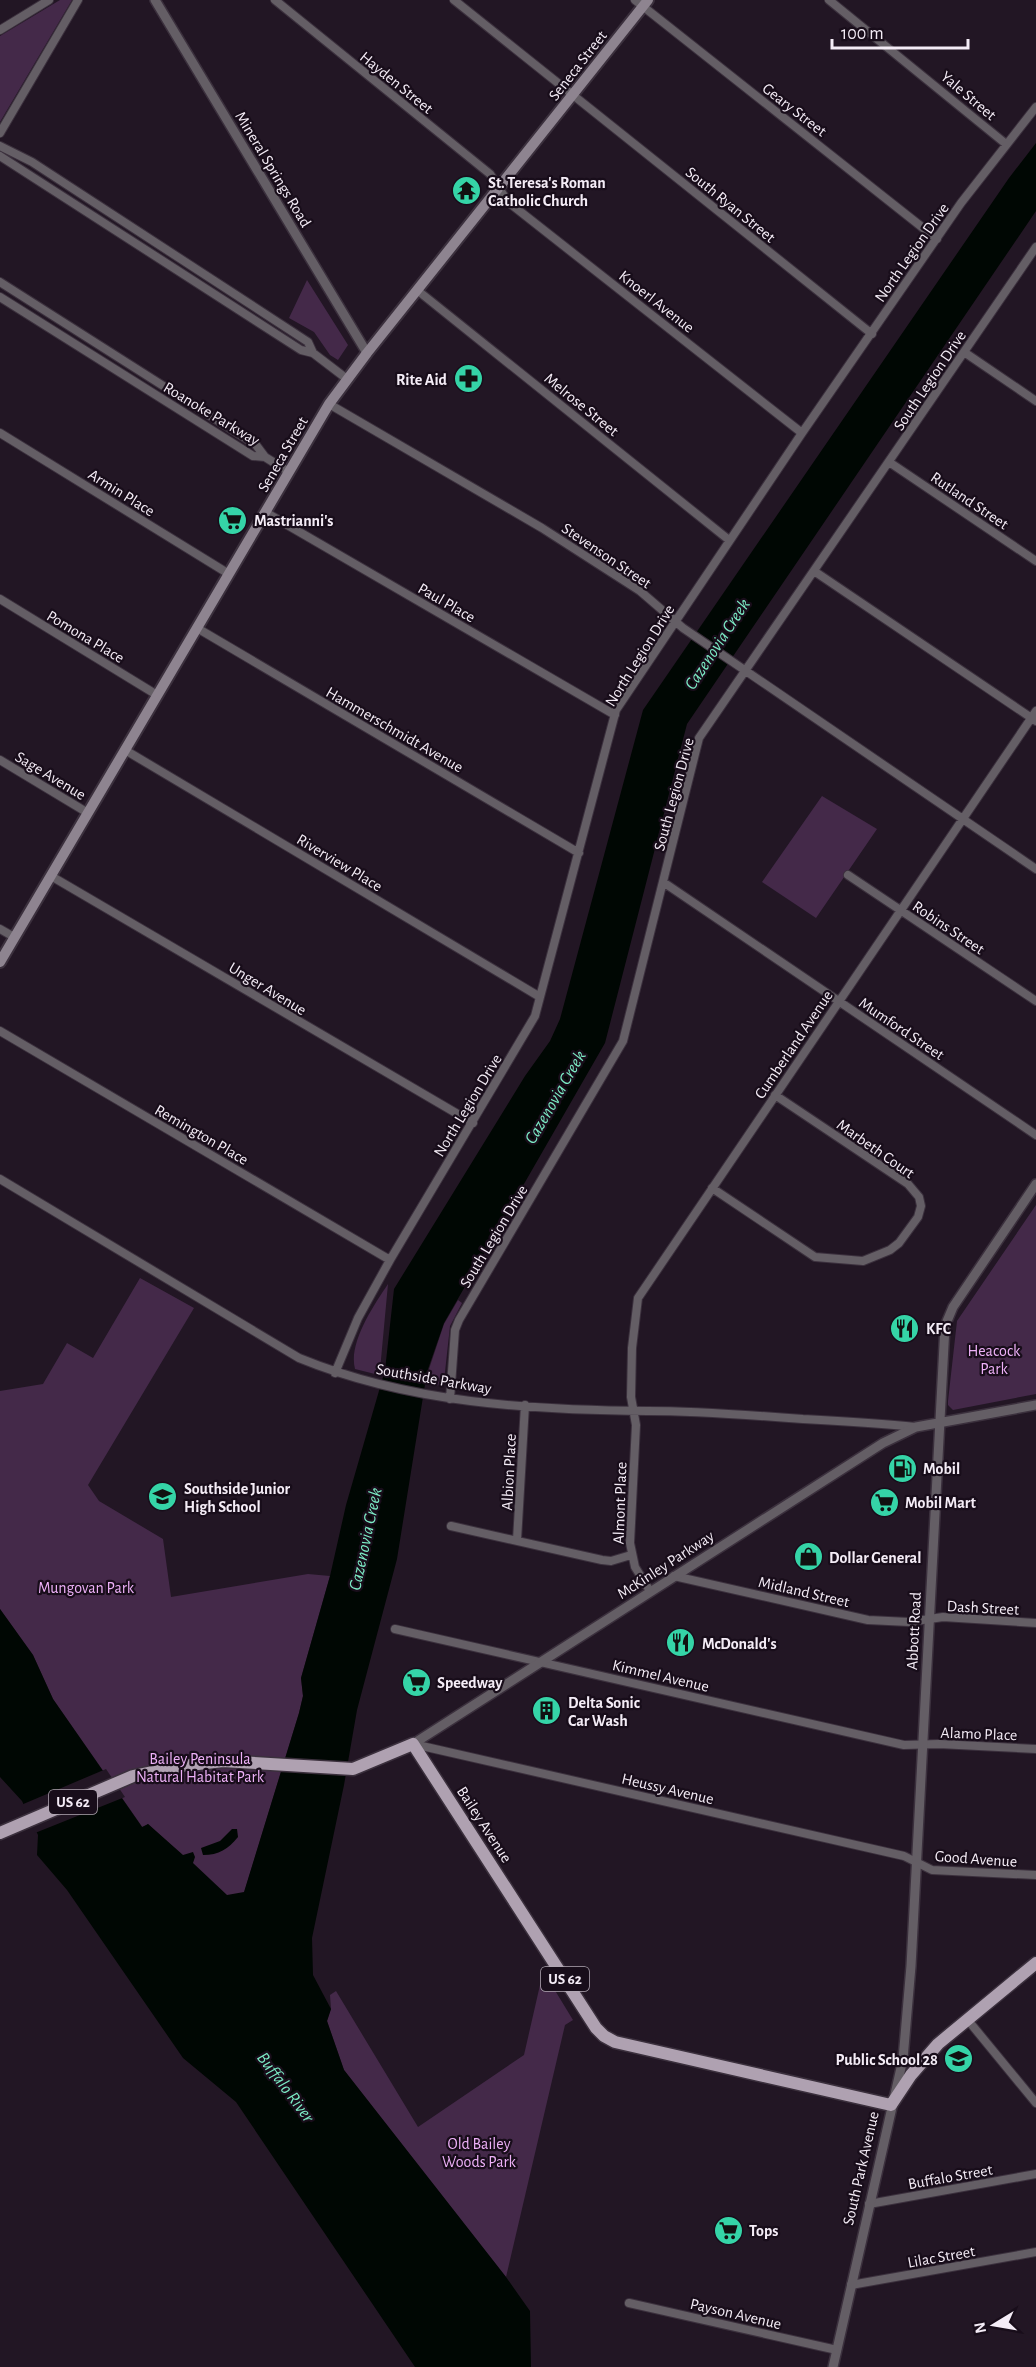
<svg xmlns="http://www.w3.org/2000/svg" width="1036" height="2367" font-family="'Alegreya Sans',sans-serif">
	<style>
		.green { fill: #442949 }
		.water { fill: #000703 }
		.pier { fill: #221624 }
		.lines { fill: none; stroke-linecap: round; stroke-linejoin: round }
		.minor-casing { stroke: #3b303d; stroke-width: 10 }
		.tertiary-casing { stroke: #3b303d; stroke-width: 12 }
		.secondary-casing { stroke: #3b303d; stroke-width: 14 }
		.primary-casing { stroke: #3b303d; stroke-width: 15 }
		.minor { stroke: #645e65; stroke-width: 8 }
		.tertiary { stroke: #645e65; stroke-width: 9 }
		.secondary { stroke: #8e8490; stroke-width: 10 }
		.primary { stroke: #afa1b1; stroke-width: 12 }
		.labels { text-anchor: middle; stroke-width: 4.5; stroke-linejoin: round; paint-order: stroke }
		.shield { fill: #180d1a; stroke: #b2a9b4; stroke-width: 1.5 }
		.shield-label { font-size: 15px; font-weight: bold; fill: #f4ecf6 }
		.street-label { font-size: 16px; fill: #f4ecf6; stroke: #180d1a }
		.poi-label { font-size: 16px; font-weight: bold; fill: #f4ecf6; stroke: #180d1a; text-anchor: start }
		.park-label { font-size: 16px; fill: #eeb1f8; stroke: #180d1a }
		.water-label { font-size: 18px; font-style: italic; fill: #7cebc5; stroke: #180d1a }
	</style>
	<rect width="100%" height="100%" fill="#221624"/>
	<path class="green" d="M60,0H72L0,122V36Z
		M307,280L348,345L338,360L330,355L314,332L289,318Z
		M822,796L877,829L816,918L762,882Z
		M1036,1205V1394L953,1410L948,1405V1401L957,1321Z
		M140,1278L194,1308L88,1485L99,1501L163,1539L171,1597L308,1574L330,1576L301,1678L303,1696L299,1713L244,1893L227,1896L148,1824L143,1828L53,1699L33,1655L0,1609V1391L43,1384L67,1343L93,1358Z
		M388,1284L380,1370L377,1369L375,1374L355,1369C348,1343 374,1305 388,1284Z
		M458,1300L462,1303L450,1326L444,1381L441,1385L432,1386L433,1381L426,1379L428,1372L444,1324Z
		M548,1979L573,2020L565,2025L506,2277L344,2070L327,2021L331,2009L330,1995L336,1991L418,2127L524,2055L540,1985Z"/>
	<path class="water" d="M1036,143V211L687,724L605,1043L444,1323L427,1372L397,1559L357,1710L344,1785L312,1938L313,1975L331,2009L327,2021L344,2070L506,2277L530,2311L531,2367H415L236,2102L183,2058L67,1890L37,1855L38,1835L22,1801L0,1777V1609L33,1655L53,1699L142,1827L148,1824L183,1855L193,1852L195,1857L193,1863L227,1895L244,1892L299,1713L303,1696L301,1678L330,1576L346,1505L385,1370L394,1289L525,1076L550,1041L560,1019L643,710L1009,178Z
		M232,1829H237L238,1837C228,1849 219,1855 203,1855L201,1848L220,1841Z"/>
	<path class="pier" d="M106,1769L125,1797L35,1833L21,1805Z"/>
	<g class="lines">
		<defs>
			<path id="minor" d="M275,0L490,174L508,202L802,433
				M454,0L872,334
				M635,0L937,239
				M829,0L1006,144
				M0,30L49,0
				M0,133L78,0
				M0,146L32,162L308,342L313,353
				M0,156L301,350L313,353L347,379
				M0,282L256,445L265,457L289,472
				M417,290L729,540
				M0,297L253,456L265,457
				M964,352L1036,401
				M329,404L542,528L640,591L683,628L1036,869
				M0,433L229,574
				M889,462L1036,561
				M265,512L615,715
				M814,571L1036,721
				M0,599L157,695
				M197,628L579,853
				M125,750L540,997
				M0,760L88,813
				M848,875L1036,1001
				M51,876L473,1123
				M663,882L1036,1135
				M0,929L14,937
				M0,1031L390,1260
				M0,1179L299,1358C409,1403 530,1410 648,1411C699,1411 751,1415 803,1419C841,1421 878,1423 916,1427
				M712,1188L815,1257L863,1261L890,1250L899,1243L918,1217L921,1206L919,1197L908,1184L775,1095
				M335,1373L358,1318L390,1260L535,1016L616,710L802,433L961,203L1036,107
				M450,1399L455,1330L459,1320L623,1041L699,738L1036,247
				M451,1526L602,1560L611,1561L631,1555
				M517,1540L525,1405
				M674,1576L868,1620L909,1622L943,1617L1036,1623
				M650,1591L635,1567L630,1543L636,1425L631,1397L632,1348L638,1298L1036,711
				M395,1629L904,1745L939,1744L1036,1749
				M413,1744L904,1856L932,1870L1036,1875
				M967,2019L1036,2103
				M869,2204L1036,2174
				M851,2285L1036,2252
				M629,2303L837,2350"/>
			<path id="tertiary" d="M155,0L367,353
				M413,1744L883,1443L916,1427L1036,1405
				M833,2367L903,2059L911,1966L945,1326L953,1307L1036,1184"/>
			<path id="secondary" d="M0,962L329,404L367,353L648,0"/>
			<path id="primary" d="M0,1833L133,1776L181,1766L223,1761L353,1769L413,1744L596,2028L604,2036L615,2042L891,2105L911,2075L938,2044L1036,1963"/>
		</defs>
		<use href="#minor" class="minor-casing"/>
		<use href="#tertiary" class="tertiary-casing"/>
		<use href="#secondary" class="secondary-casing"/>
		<use href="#primary" class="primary-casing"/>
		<use href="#minor" class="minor"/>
		<use href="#tertiary" class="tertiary"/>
		<use href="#secondary" class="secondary"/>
		<use href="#primary" class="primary"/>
	</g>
	<defs>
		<symbol id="temple-disc" viewBox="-11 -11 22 22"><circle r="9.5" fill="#35d4a7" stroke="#180d1a"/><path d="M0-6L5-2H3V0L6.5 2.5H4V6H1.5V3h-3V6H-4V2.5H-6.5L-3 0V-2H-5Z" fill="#111"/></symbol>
		<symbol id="pharmacy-disc" viewBox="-11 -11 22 22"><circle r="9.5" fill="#35d4a7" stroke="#180d1a"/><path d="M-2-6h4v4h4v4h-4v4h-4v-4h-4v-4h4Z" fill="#111"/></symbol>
		<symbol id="supermarket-disc" viewBox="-11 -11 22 22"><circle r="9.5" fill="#35d4a7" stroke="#180d1a"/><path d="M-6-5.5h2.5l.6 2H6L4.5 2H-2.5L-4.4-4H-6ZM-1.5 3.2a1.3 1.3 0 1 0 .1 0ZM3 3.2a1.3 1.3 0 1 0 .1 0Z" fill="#111"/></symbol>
		<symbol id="restaurant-disc" viewBox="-11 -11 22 22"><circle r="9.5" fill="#35d4a7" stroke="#180d1a"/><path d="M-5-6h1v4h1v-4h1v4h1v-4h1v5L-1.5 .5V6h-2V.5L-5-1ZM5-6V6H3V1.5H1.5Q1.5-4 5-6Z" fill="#111"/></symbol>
		<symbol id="fuel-disc" viewBox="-11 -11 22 22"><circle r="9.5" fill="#35d4a7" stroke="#180d1a"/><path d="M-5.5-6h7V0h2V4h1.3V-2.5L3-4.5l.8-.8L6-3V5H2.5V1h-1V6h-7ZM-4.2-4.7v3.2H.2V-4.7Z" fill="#111"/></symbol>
		<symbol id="school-disc" viewBox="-11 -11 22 22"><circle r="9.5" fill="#35d4a7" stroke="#180d1a"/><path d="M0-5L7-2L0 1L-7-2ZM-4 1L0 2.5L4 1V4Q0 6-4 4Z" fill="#111"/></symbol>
		<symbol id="shop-disc" viewBox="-11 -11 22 22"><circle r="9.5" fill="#35d4a7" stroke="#180d1a"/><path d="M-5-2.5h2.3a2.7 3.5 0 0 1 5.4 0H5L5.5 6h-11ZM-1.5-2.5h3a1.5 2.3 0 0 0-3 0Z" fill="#111"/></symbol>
		<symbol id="building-disc" viewBox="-11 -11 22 22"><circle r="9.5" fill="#35d4a7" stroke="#180d1a"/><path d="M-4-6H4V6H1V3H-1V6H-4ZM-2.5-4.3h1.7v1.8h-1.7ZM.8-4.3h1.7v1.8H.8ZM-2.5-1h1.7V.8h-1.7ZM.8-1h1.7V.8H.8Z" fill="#111"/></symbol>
	</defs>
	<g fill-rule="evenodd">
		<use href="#temple-disc" x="450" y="174" width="33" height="33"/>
		<use href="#pharmacy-disc" x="452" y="362" width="33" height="33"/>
		<use href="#supermarket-disc" x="216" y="504" width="33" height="33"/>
		<use href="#restaurant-disc" x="888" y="1312" width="33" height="33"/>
		<use href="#fuel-disc" x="886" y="1452" width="33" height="33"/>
		<use href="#school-disc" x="146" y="1480" width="33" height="33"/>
		<use href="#supermarket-disc" x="868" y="1486" width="33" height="33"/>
		<use href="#shop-disc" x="792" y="1540" width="33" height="33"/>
		<use href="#restaurant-disc" x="664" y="1626" width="33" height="33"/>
		<use href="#supermarket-disc" x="400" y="1666" width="33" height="33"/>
		<use href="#building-disc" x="530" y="1694" width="33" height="33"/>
		<use href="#school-disc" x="942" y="2042" width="33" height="33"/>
		<use href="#supermarket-disc" x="712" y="2214" width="33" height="33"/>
	</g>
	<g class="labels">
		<g class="shield">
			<rect x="49" y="1790" width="48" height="24" rx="4.5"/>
			<rect x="541" y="1967" width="48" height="24" rx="4.5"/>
		</g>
		<g class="shield-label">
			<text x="73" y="1807">US 62</text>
			<text x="565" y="1984">US 62</text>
		</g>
		<g class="street-label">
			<text transform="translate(577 65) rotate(-52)" y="6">Seneca Street</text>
			<text transform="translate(397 82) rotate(39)" y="6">Hayden Street</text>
			<text transform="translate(969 95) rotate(40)" y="6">Yale Street</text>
			<text transform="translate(795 109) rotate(38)" y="6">Geary Street</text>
			<text transform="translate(274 169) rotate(59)" y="6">Mineral Springs Road</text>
			<text transform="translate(731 204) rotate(39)" y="6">South Ryan Street</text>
			<text transform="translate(911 252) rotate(-55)" y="6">North Legion Drive</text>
			<text transform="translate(657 301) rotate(38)" y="6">Knoerl Avenue</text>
			<text transform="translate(929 380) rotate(-56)" y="6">South Legion Drive</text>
			<text transform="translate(582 404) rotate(39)" y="6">Melrose Street</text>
			<text transform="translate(212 413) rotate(31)" y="6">Roanoke Parkway</text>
			<text transform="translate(282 454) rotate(-60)" y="6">Seneca Street</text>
			<text transform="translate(122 492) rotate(32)" y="6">Armin Place</text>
			<text transform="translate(970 500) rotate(34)" y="6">Rutland Street</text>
			<text transform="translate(607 555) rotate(34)" y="6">Stevenson Street</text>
			<text transform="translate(447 602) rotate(30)" y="6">Paul Place</text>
			<text transform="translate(86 636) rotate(31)" y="6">Pomona Place</text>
			<text transform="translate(639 655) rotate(-58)" y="6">North Legion Drive</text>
			<text transform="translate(395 729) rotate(30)" y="6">Hammerschmidt Avenue</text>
			<text transform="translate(51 775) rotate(31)" y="6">Sage Avenue</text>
			<text transform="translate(673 794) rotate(-75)" y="6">South Legion Drive</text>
			<text transform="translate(340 862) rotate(31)" y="6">Riverview Place</text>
			<text transform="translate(949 927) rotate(34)" y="6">Robins Street</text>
			<text transform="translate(268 988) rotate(31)" y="6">Unger Avenue</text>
			<text transform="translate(902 1028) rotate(34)" y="6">Mumford Street</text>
			<text transform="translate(793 1044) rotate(-56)" y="6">Cumberland Avenue</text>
			<text transform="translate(467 1105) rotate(-59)" y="6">North Legion Drive</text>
			<text transform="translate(202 1134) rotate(30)" y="6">Remington Place</text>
			<text transform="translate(876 1148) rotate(35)" y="6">Marbeth Court</text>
			<text transform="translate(493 1236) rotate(-59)" y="6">South Legion Drive</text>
			<text transform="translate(434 1378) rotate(10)" y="6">Southside Parkway</text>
			<text transform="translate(508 1472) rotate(-87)" y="6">Albion Place</text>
			<text transform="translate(619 1503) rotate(-88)" y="6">Almont Place</text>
			<text transform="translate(665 1564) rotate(-33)" y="6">McKinley Parkway</text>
			<text transform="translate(804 1591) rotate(13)" y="6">Midland Street</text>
			<text transform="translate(983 1607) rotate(3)" y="6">Dash Street</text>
			<text transform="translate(913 1631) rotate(-87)" y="6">Abbott Road</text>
			<text transform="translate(661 1675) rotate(13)" y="6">Kimmel Avenue</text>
			<text transform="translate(979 1733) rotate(2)" y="6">Alamo Place</text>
			<text transform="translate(668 1788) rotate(13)" y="6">Heussy Avenue</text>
			<text transform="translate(485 1824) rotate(57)" y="6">Bailey Avenue</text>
			<text transform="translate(976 1858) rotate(4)" y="6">Good Avenue</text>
			<text transform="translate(860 2168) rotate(-77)" y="6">South Park Avenue</text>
			<text transform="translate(950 2176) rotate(-10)" y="6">Buffalo Street</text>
			<text transform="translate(941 2256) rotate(-10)" y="6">Lilac Street</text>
			<text transform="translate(736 2313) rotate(13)" y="6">Payson Avenue</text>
		</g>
		<g class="poi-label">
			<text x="488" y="188">St. Teresa's Roman<tspan x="488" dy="18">Catholic Church</tspan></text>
			<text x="447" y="385" text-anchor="end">Rite Aid</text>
			<text x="254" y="526">Mastrianni's</text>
			<text x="926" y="1334">KFC</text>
			<text x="923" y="1474">Mobil</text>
			<text x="184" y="1494">Southside Junior<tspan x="184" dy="18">High School</tspan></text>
			<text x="905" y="1508">Mobil Mart</text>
			<text x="829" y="1563">Dollar General</text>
			<text x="702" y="1649">McDonald's</text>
			<text x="437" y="1688">Speedway</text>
			<text x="568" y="1708">Delta Sonic<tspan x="568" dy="18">Car Wash</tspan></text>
			<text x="938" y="2065" text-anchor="end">Public School 28</text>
			<text x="749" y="2236">Tops</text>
		</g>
		<g class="park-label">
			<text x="994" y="1356">Heacock<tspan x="994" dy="18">Park</tspan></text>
			<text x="86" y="1593">Mungovan Park</text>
			<text x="200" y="1764">Bailey Peninsula<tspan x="200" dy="18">Natural Habitat Park</tspan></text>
			<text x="479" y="2149">Old Bailey<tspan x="479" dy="18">Woods Park</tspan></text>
		</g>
		<g class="water-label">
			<text transform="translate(717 644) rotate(-57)" y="6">Cazenovia Creek</text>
			<text transform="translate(555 1097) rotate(-60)" y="6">Cazenovia Creek</text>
			<text transform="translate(365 1539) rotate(-78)" y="6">Cazenovia Creek</text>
			<text transform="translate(286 2087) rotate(53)" y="6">Buffalo River</text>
		</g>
	</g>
	<g transform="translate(994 2325) rotate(259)" stroke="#180d1a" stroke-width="4.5" paint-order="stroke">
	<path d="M0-4.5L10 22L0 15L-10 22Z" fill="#f4ecf6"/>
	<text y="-9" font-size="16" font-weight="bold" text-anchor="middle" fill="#f4ecf6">N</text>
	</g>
	<path d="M832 39v9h136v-9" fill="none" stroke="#f4ecf6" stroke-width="3"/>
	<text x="841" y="39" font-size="18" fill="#f4ecf6" stroke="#180d1a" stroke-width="4.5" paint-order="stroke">100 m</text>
</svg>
